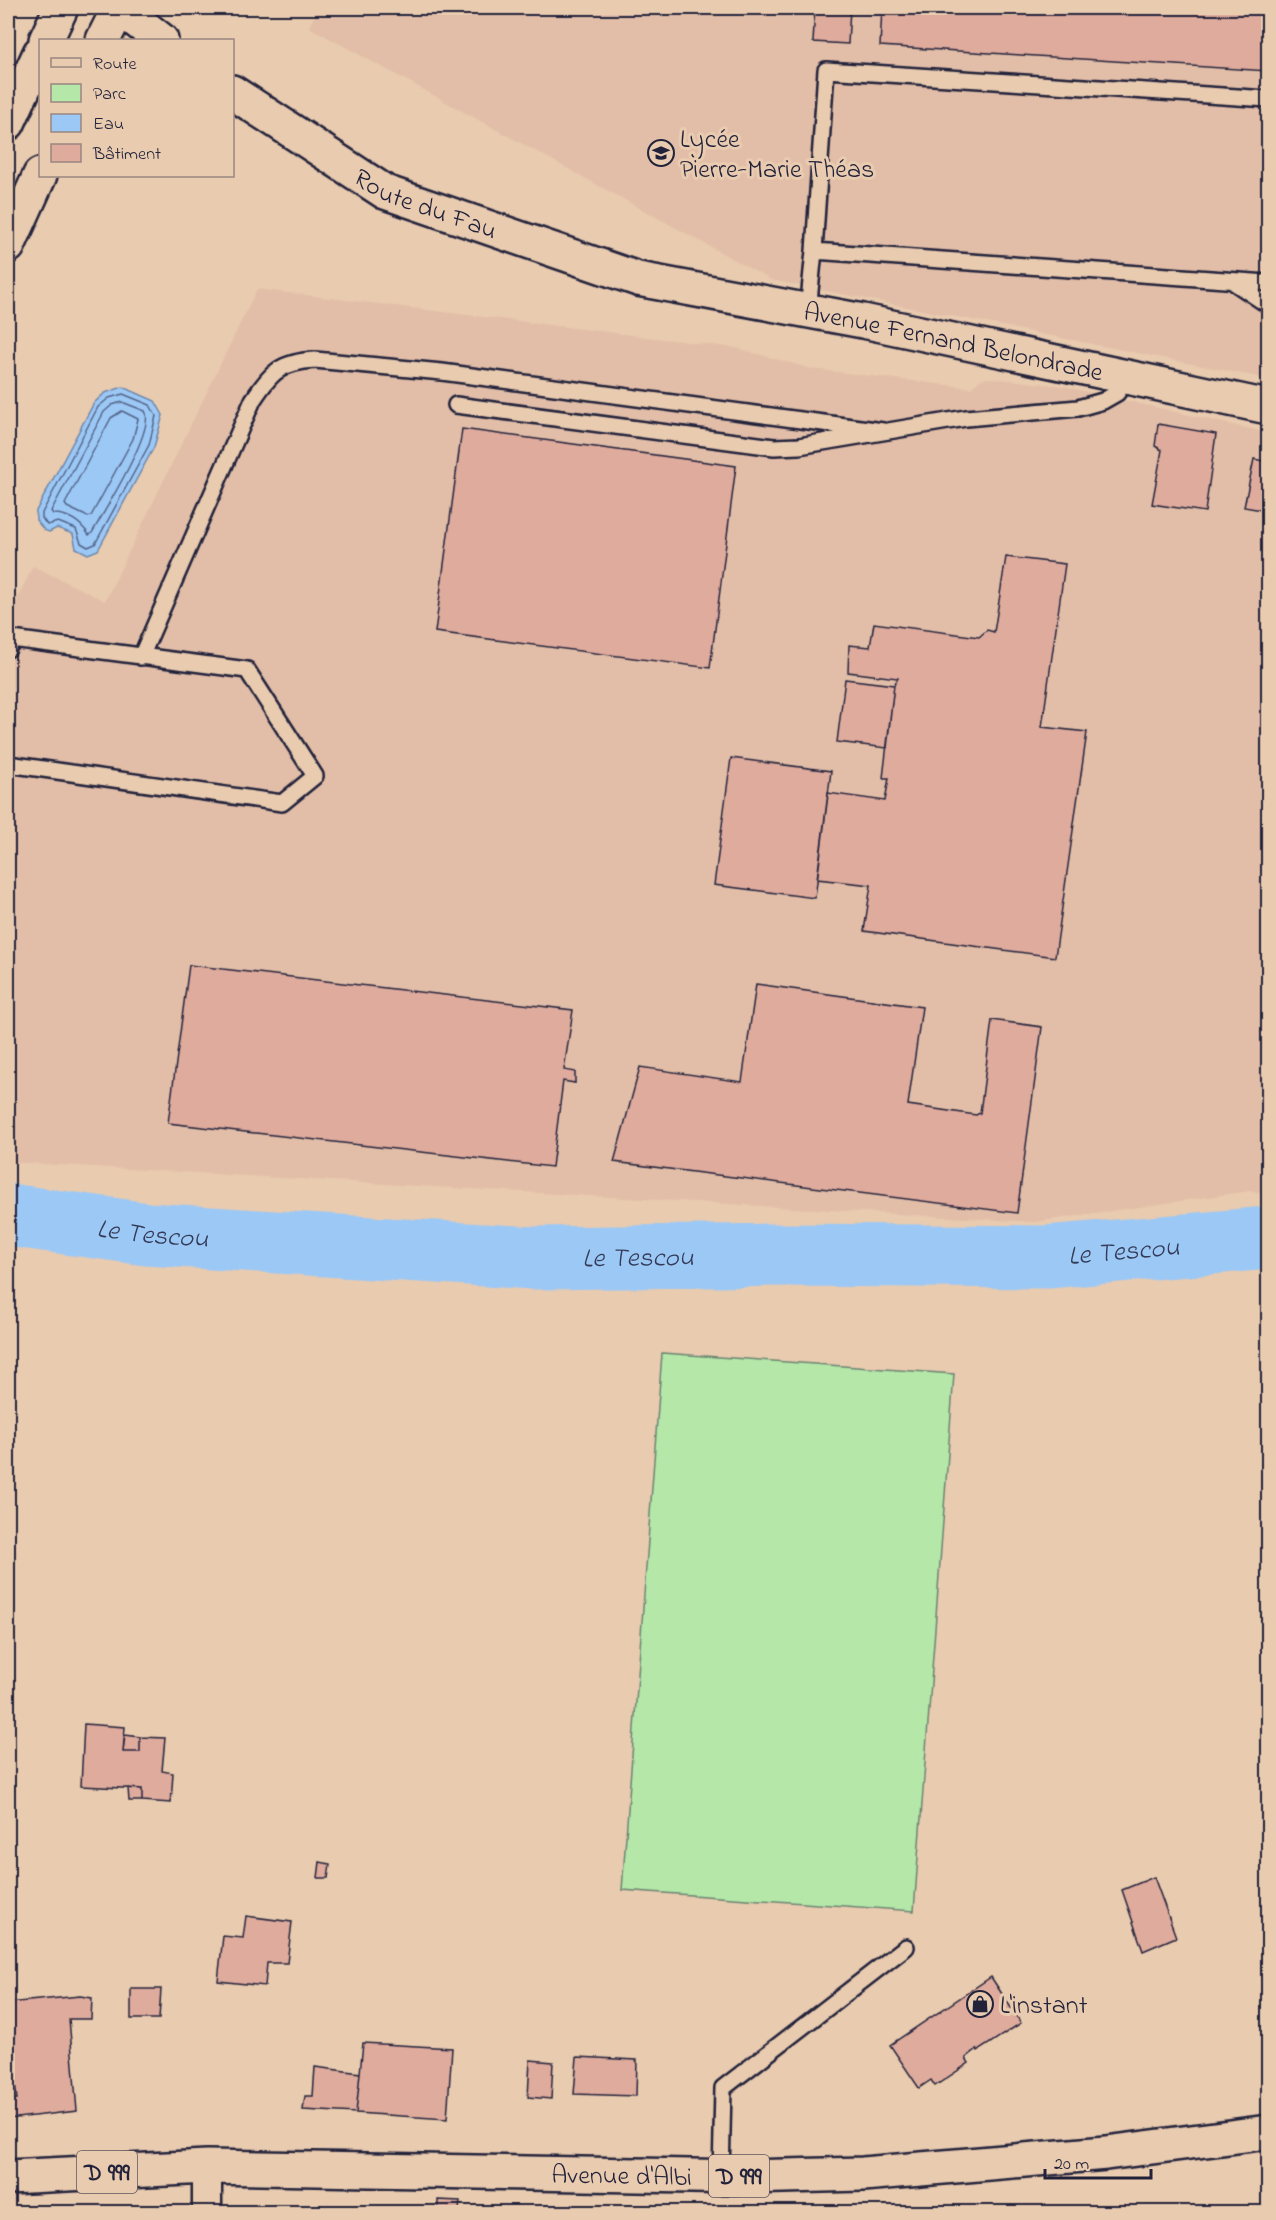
<svg xmlns="http://www.w3.org/2000/svg" width="1276" height="2220" font-family="'Indie Flower',sans-serif">
	<style>
		.built { fill: #e2bea8 }
		.green { fill: #b4e7a8; stroke: #6b8472; stroke-width: 1.5 }
		.water { fill: #9cc8f6; stroke: #6b86ab; stroke-width: 1.5 }
		.lines { fill: none; stroke-linecap: round; stroke-linejoin: round }
		.shore { stroke: #536486; stroke-width: 1.5 }
		.river { stroke: #9cc8f6; stroke-width: 63 }
		.building { fill: #dfab9d; stroke: #22223b; stroke-width: 1.5 }
		.lane-casing { stroke: #22223b; stroke-width: 20 }
		.street-casing { stroke: #22223b; stroke-width: 33 }
		.secondary-casing { stroke: #22223b; stroke-width: 38 }
		.primary-casing { stroke: #22223b; stroke-width: 38 }
		.highway-casing { stroke: #22223b; stroke-width: 38 }
		.lane { stroke: #e9cbaf; stroke-width: 15 }
		.street { stroke: #e9cbaf; stroke-width: 28 }
		.secondary { stroke: #e9cbaf; stroke-width: 33 }
		.primary { stroke: #e9cbaf; stroke-width: 33 }
		.highway { stroke: #e9cbaf; stroke-width: 33 }
		.labels { text-anchor: middle; stroke-width: 6; stroke-linejoin: round; paint-order: stroke }
		.shield { fill: #e9cbaf; stroke: #5e555e; stroke-width: 1.5 }
		.shield-label { font-size: 24px; font-weight: bold; fill: #22223b }
		.poi-label { font-size: 26px; fill: #22223b; stroke: #e9cbaf; text-anchor: start }
		.street-label { font-size: 26px; fill: #22223b; stroke: #e9cbaf }
		.water-label { font-size: 27px; font-style: italic; fill: #343b57; stroke: #e9cbaf }
	</style>
	<rect width="100%" height="100%" fill="#e9cbaf"/>
	<filter id="ink" filterUnits="userSpaceOnUse"><feTurbulence type="fractalNoise" baseFrequency=".0167" numOctaves="2"/><feDisplacementMap in="SourceGraphic" scale="12" xChannelSelector="R" yChannelSelector="G"/><feConvolveMatrix kernelMatrix="1 2 1 2 8 2 1 2 1" color-interpolation-filters="sRGB"/></filter>
	<g filter="url(#ink)">
		<path class="built" d="M318,8H1268V379L771,280L309,27Z
			M257,289L736,348L812,369L971,388L981,379L991,378L1062,386L1268,433V1193L1250,1191L1035,1222L8,1162V618L33,566L105,601Z"/>
		<path class="green" d="M662,1353L954,1374L914,1911L622,1890Z"/>
		<path class="water" d="M123,387L155,401L163,415L154,447L98,550L88,554L76,548L73,534L57,528L49,532L44,530L36,520V511L94,403L105,393Z"/>
		<g class="lines">
			<path class="shore" d="M123,394L150,405L156,416L149,445L95,544L88,547L81,543L76,529L58,522L47,525L42,518V513L98,407L109,398Z
				M122,402L145,411C156,429 103,513 92,533L89,535C81,523 69,514 53,514L51,511L104,412L112,405Z
				M122,411L138,419L133,439L91,516L88,517L67,507L65,504L111,418Z"/>
			<path class="river" id="s1" d="M8,1215L147,1234L533,1258L783,1255L1047,1257L1268,1238"/>
		</g>
		<path class="building" d="M815,8H850L848,44L813,42Z
			M882,8H1268V71L880,46Z
			M1158,424L1216,434L1205,512L1152,504L1162,450L1155,446Z
			M462,429L736,466L710,668L435,632Z
			M1254,459L1268,462V511L1244,507Z
			M1006,557L1065,564L1042,727L1087,732L1055,957L864,931L871,885L817,879L828,793L885,801L889,778H883L894,685L898,678L848,672L849,645L870,647L874,623L979,637L987,630L994,632Z
			M845,679L894,685L887,748L837,742Z
			M731,758L831,771L815,898L714,885Z
			M189,965L573,1010L564,1070L575,1072V1083L563,1081L552,1167L168,1123Z
			M756,984L922,1007L908,1105L976,1115L980,1113L992,1020L1042,1027L1017,1213L614,1162L640,1067L742,1082Z
			M84,1724L125,1727L123,1752H140V1737L165,1738L162,1771L173,1773L171,1803L142,1801V1789L81,1786Z
			M125,1735L140,1737V1752H123Z
			M128,1788L142,1789V1801H129Z
			M320,1862L330,1864L328,1878H318Z
			M1154,1877L1176,1937L1143,1951L1122,1890Z
			M246,1916L292,1922L287,1963H267L265,1986L218,1981L223,1936L243,1938Z
			M991,1977L1021,2023L978,2051L977,2049L966,2058L969,2063L935,2086L931,2080L919,2088L890,2045Z
			M131,1989H161L159,2019H131Z
			M80,1996L92,1998L91,2019H69L77,2111L8,2119V2100L17,2099L8,2029V2003Z
			M363,2043L452,2048L447,2119L356,2113Z
			M577,2057L637,2060L636,2096L574,2094Z
			M530,2060L553,2062L551,2099L528,2097Z
			M315,2067L360,2073L356,2113L303,2110L305,2096H313Z
			M438,2200L460,2201L459,2210L438,2209Z"/>
		<g class="lines">
			<defs>
				<path id="lane" d="M1268,99L826,70L814,251L1268,283
					M1232,281L1268,305
					M808,311L814,251
					M456,405L774,447L799,446L966,418L1078,408L1103,401L1117,393L1128,377
					M8,649L12,639L247,670L315,776L282,803L8,764
					M141,657L253,400C271,372 281,362 315,360L442,372L883,431
					M721,2176L723,2088L906,1947"/>
				<path id="street" d="M207,2167V2212"/>
				<g id="secondary">
					<path d="M120,8L161,40"/>
					<path id="s2" d="M232,92L385,192L638,279L863,321L1268,407"/>
				</g>
				<g id="primary">
					<path id="s3" d="M8,2177L207,2167L745,2177L863,2174L1106,2153L1268,2132"/>
				</g>
				<path id="highway" d="M46,40L61,8
					M103,40L119,8
					M8,123L40,53
					M8,246L40,175"/>
			</defs>
			<use href="#lane" class="lane-casing"/>
			<use href="#street" class="street-casing"/>
			<use href="#secondary" class="secondary-casing"/>
			<use href="#primary" class="primary-casing"/>
			<use href="#highway" class="highway-casing"/>
			<use href="#lane" class="lane"/>
			<use href="#street" class="street"/>
			<use href="#secondary" class="secondary"/>
			<use href="#primary" class="primary"/>
			<use href="#highway" class="highway"/>
		</g>
	</g>
	<defs>
		<symbol id="school-ring" viewBox="-11 -11 22 22"><circle r="9.5" fill="#e9cbaf" stroke="#22223b" stroke-width="1.5"/><path d="M0-5L7-2L0 1L-7-2ZM-4 1L0 2.5L4 1V4Q0 6-4 4Z" fill="#22223b"/></symbol>
		<symbol id="shop-ring" viewBox="-11 -11 22 22"><circle r="9.5" fill="#e9cbaf" stroke="#22223b" stroke-width="1.5"/><path d="M-5-2.5h2.3a2.7 3.5 0 0 1 5.4 0H5L5.5 6h-11ZM-1.5-2.5h3a1.5 2.3 0 0 0-3 0Z" fill="#22223b"/></symbol>
	</defs>
	<g fill-rule="evenodd">
		<use href="#school-ring" x="646" y="138" width="30" height="30"/>
		<use href="#shop-ring" x="965" y="1989" width="30" height="30"/>
	</g>
	<g class="labels">
		<g class="shield">
			<rect x="77" y="2151" width="60" height="42" rx="4.5"/>
			<rect x="709" y="2155" width="60" height="42" rx="4.5"/>
		</g>
		<g class="shield-label">
			<text x="107" y="2180">D 999</text>
			<text x="739" y="2184">D 999</text>
		</g>
		<g class="poi-label">
			<text x="680" y="147">Lycée<tspan x="680" dy="30">Pierre-Marie Théas</tspan></text>
			<text x="1000" y="2013">L'instant</text>
		</g>
		<g class="street-label">
			<text dy="9" stroke="none"><textPath href="#s2" startOffset="225">Route du Fau</textPath></text>
			<text dy="9" stroke="none"><textPath href="#s2" startOffset="772">Avenue Fernand Belondrade</textPath></text>
			<text dy="9" stroke="none"><textPath href="#s3" startOffset="614">Avenue d'Albi</textPath></text>
		</g>
		<g class="water-label">
			<text dy="9" stroke="none"><textPath href="#s1" startOffset="146">Le Tescou</textPath></text>
			<text dy="9" stroke="none"><textPath href="#s1" startOffset="1118">Le Tescou</textPath></text>
			<text dy="9" stroke="none"><textPath href="#s1" startOffset="632">Le Tescou</textPath></text>
		</g>
	</g>
	<rect width="1276" height="2220" fill="none" stroke="#e9cbaf" stroke-width="30"/>
	<rect x="15" y="15" width="1246" height="2190" fill="none" stroke="#22223b" stroke-width="2" filter="url(#ink)"/>
	<rect x="39" y="39" width="195" height="138" fill="#e9cbaf" stroke="#998781" stroke-width="1.5"/>
	<rect x="51" y="58" width="30" height="9" fill="#e9cbaf" stroke="#998781" stroke-width="1.5"/>
	<text x="93" y="69" font-size="18" fill="#22223b">Route</text>
	<rect x="51" y="84" width="30" height="18" fill="#b4e7a8" stroke="#998781" stroke-width="1.5"/>
	<text x="93" y="99" font-size="18" fill="#22223b">Parc</text>
	<rect x="51" y="114" width="30" height="18" fill="#9cc8f6" stroke="#998781" stroke-width="1.5"/>
	<text x="93" y="129" font-size="18" fill="#22223b">Eau</text>
	<rect x="51" y="144" width="30" height="18" fill="#dfab9d" stroke="#998781" stroke-width="1.5"/>
	<text x="93" y="159" font-size="18" fill="#22223b">Bâtiment</text>
	<path d="M1045 2169v9h106v-9" fill="none" stroke="#22223b" stroke-width="3"/>
	<text x="1054" y="2169" font-size="18" fill="#22223b" stroke="#e9cbaf" stroke-width="4.5" paint-order="stroke">20 m</text>
</svg>
